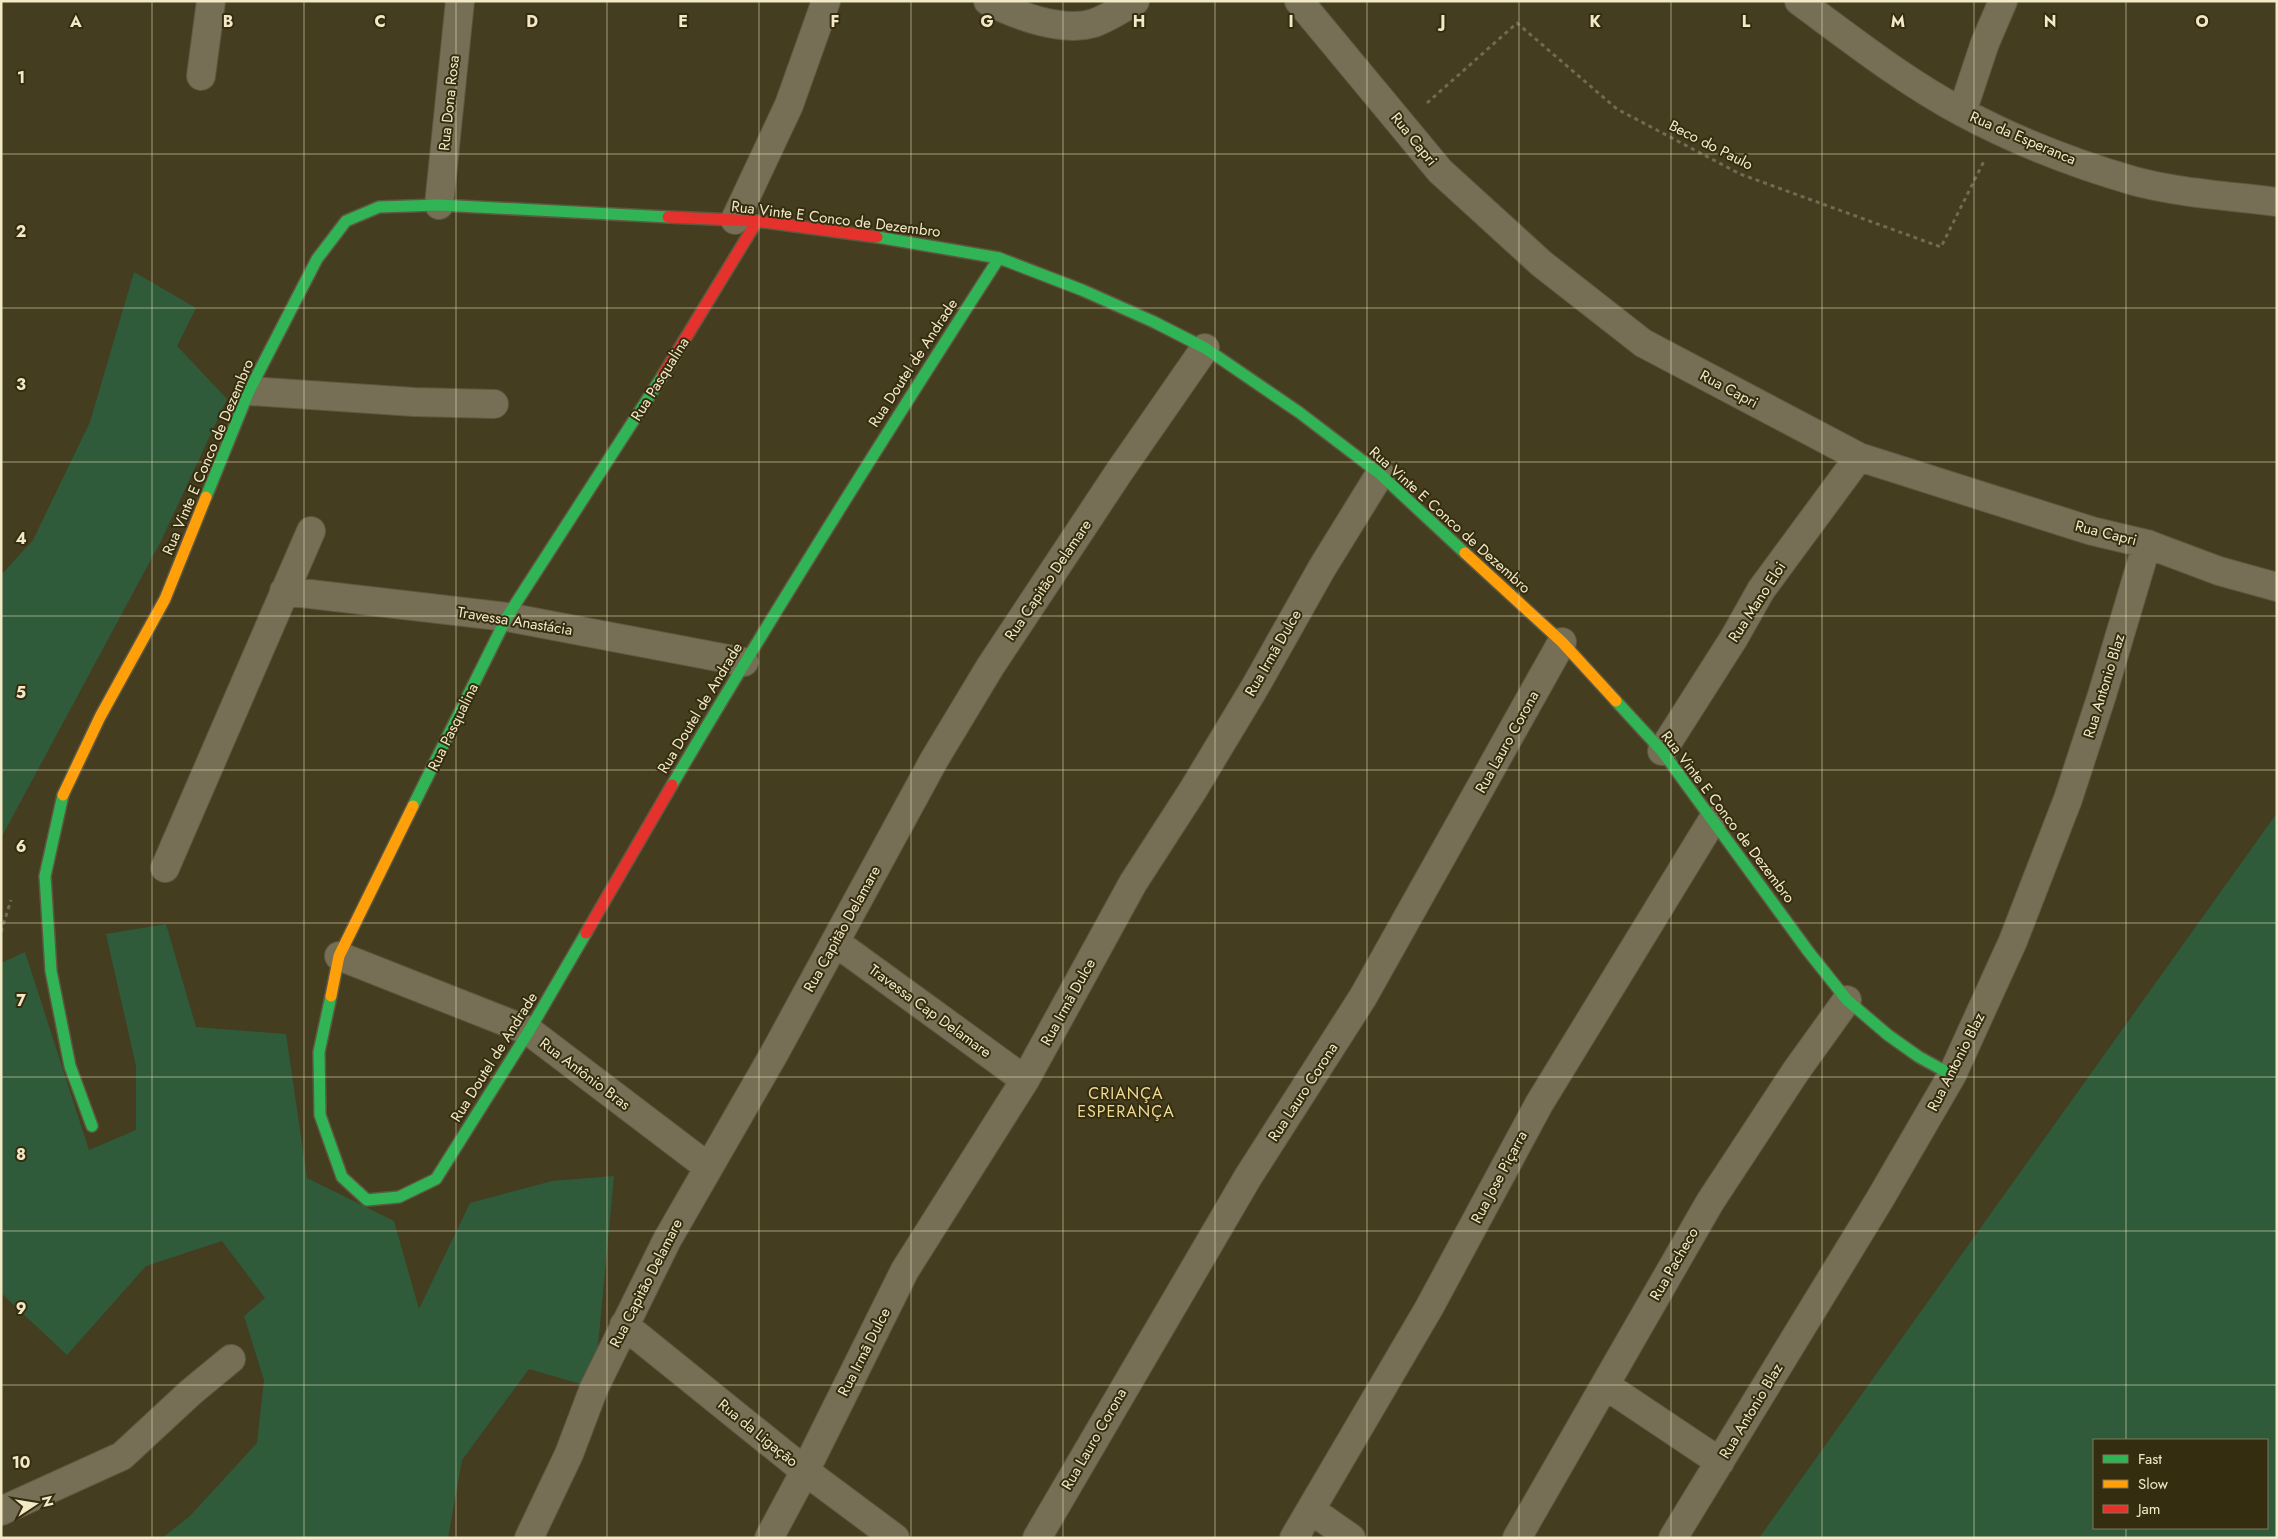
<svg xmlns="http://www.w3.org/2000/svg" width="2278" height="1539" font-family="Jost,sans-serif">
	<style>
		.green { fill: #2f5b3a; fill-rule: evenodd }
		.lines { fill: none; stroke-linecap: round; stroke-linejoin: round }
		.street-casing { stroke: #5e5841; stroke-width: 30 }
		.fast-casing { stroke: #5e5841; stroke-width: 14 }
		.slow-casing { stroke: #5e5841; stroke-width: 14 }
		.jam-casing { stroke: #5e5841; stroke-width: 14 }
		.path { stroke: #716b55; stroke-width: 3; stroke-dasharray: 4 4; stroke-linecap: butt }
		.street { stroke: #766f55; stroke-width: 28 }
		.fast { stroke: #30b455; stroke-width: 11 }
		.slow { stroke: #ff9f0a; stroke-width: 11 }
		.jam { stroke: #e5322d; stroke-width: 11 }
		.grid { fill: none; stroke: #f3e9c7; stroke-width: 1; stroke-opacity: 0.55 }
		.labels { text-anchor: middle; stroke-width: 4; stroke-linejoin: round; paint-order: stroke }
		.street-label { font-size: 15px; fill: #f3e9c7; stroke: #352d10 }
		.neighbourhood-label { font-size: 16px; letter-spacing: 1px; fill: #efda94; stroke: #352d10 }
		.grid-label { font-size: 16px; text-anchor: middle; font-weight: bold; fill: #f3e9c7; stroke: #352d10; stroke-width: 4; stroke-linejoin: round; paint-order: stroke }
	</style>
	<rect width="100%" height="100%" fill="#453d1f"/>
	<path class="green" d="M134,272L196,308L177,346L227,399L161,541L1,838V575L33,540L90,422Z
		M2277,813V1538H1759ZM2094,1440H2267V1528H2094Z
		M166,924L196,1027L286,1034L307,1178L394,1221L419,1309L470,1203L552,1181L614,1176L594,1388L529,1369L462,1460L448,1538H162L190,1516L257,1443L264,1380L244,1316L265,1298L222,1241L146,1266L67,1355L1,1293V963L25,952L89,1150L136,1130V1066L106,934Z"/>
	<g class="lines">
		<defs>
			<path id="street" d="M988,1C1016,15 1062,33 1094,23C1108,18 1122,9 1135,1
				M1299,1L1440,171L1542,264L1643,343L1859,457L2092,531L2147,544L2219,571L2277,587
				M1799,1C1852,40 1904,81 1962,112C2016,141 2075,164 2134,181C2178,193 2231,196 2277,202
				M201,76L211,1
				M1962,112L1985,43L2003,1
				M439,205L460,1
				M735,220L789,105L826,1
				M249,391L414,402L494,404
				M284,591L507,617L744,662
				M1662,751L1734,638L1761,590L1859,457
				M165,868L311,531
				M835,942L1025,1080
				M339,956L529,1031L708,1167
				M624,1325L805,1471L895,1538
				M1605,1385L1720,1462
				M1311,1510L1351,1538
				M1,1511L122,1456L191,1392L231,1359
				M529,1538L569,1454L594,1388L667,1240L774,1054L934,760L990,667L1119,472L1205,348
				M769,1538L805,1471L905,1270L1025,1080L1133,883L1193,790L1255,687L1322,568L1380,474
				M1037,1538L1248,1177L1363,997L1562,642
				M1294,1538L1429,1308L1539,1104L1712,821
				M1517,1538L1710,1202L1796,1071L1847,1000
				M1673,1538L1880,1199L1952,1075L2013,941L2068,799L2102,695L2147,544"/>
			<path id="fast" d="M877,237L999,258L1082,290L1154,322L1205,348L1300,413L1380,474L1465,553
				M206,497L249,391L317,259L346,221L379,207L439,205L668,217
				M1616,701L1662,751L1808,951L1847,1000L1888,1035L1919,1057L1952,1075
				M672,785C777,606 887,432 999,258
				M63,795L45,876L51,971L70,1066L92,1126
				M413,806L507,617L663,375
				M331,996L319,1052L320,1115L342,1177L367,1200L399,1197L436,1179L529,1031L586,933"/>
			<path id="slow" d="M1465,553L1562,642L1616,701
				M63,795L100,717L165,599L206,497
				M331,996L339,956L413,806"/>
			<path id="jam" d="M668,217L757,221L877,237
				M663,375L757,221
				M586,933L672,785"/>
		</defs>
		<use href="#street" class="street-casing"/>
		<use href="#fast" class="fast-casing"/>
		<use href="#slow" class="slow-casing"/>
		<use href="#jam" class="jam-casing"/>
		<path class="path" d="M1427,103L1517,23L1617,109L1740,174L1941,247L1984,161
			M1,932L11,900"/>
		<use href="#street" class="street"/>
		<use href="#fast" class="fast"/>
		<use href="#slow" class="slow"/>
		<use href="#jam" class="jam"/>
	</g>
	<path class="grid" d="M152,1V1538M304,1V1538M456,1V1538M607,1V1538M759,1V1538M911,1V1538M1063,1V1538M1215,1V1538M1367,1V1538M1519,1V1538M1671,1V1538M1822,1V1538M1974,1V1538M2126,1V1440M1,154H2277M1,308H2277M1,462H2277M1,616H2277M1,770H2277M1,923H2277M1,1077H2277M1,1231H2277M1,1385H2277M2126,1528V1538"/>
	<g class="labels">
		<g class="street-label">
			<text transform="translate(449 103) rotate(-84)" y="5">Rua Dona Rosa</text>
			<text transform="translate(2023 138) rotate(23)" y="5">Rua da Esperanca</text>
			<text transform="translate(1414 139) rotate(51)" y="5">Rua Capri</text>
			<text transform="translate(1711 145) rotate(27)" y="5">Beco do Paulo</text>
			<text transform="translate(836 219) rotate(7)" y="5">Rua Vinte E Conco de Dezembro</text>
			<text transform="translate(913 363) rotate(-57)" y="5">Rua Doutel de Andrade</text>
			<text transform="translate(660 379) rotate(-58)" y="5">Rua Pasqualina</text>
			<text transform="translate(1729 389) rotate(28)" y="5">Rua Capri</text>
			<text transform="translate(208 457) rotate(-67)" y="5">Rua Vinte E Conco de Dezembro</text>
			<text transform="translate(1450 520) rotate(42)" y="5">Rua Vinte E Conco de Dezembro</text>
			<text transform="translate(2106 533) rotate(14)" y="5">Rua Capri</text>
			<text transform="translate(1048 580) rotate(-56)" y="5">Rua Capitão Delamare</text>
			<text transform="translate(1757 602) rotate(-57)" y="5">Rua Mano Eloi</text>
			<text transform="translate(515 621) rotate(9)" y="5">Travessa Anastácia</text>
			<text transform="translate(1273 653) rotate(-60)" y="5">Rua Irmã Dulce</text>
			<text transform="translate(2104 686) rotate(-73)" y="5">Rua Antonio Blaz</text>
			<text transform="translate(700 708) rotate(-59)" y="5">Rua Doutel de Andrade</text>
			<text transform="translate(453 727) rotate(-64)" y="5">Rua Pasqualina</text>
			<text transform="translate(1507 742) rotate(-61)" y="5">Rua Lauro Corona</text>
			<text transform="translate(1728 817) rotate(53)" y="5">Rua Vinte E Conco de Dezembro</text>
			<text transform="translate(842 929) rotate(-61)" y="5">Rua Capitão Delamare</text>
			<text transform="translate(1068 1002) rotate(-61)" y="5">Rua Irmã Dulce</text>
			<text transform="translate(930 1011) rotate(36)" y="5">Travessa Cap Delamare</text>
			<text transform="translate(494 1057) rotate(-58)" y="5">Rua Doutel de Andrade</text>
			<text transform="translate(1956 1062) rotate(-63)" y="5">Rua Antonio Blaz</text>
			<text transform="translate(585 1074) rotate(37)" y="5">Rua Antônio Bras</text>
			<text transform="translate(1303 1092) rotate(-57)" y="5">Rua Lauro Corona</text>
			<text transform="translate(1499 1177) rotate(-62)" y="5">Rua Jose Piçarra</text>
			<text transform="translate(1674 1264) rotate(-60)" y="5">Rua Pacheco</text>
			<text transform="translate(646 1283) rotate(-63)" y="5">Rua Capitão Delamare</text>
			<text transform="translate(864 1352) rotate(-63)" y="5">Rua Irmã Dulce</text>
			<text transform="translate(1751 1411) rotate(-59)" y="5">Rua Antonio Blaz</text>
			<text transform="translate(758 1433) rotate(39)" y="5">Rua da Ligação</text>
			<text transform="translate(1094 1439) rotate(-60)" y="5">Rua Lauro Corona</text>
		</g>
		<g class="neighbourhood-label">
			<text x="1126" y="1099">CRIANÇA<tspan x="1126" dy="18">ESPERANÇA</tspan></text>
		</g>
	</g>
	<g class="grid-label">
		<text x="76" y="27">A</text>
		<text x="228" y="27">B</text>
		<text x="380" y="27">C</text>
		<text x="532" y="27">D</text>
		<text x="683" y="27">E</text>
		<text x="835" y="27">F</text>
		<text x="987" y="27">G</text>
		<text x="1139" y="27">H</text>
		<text x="1291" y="27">I</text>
		<text x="1443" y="27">J</text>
		<text x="1595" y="27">K</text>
		<text x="1746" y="27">L</text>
		<text x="1898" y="27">M</text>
		<text x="2050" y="27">N</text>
		<text x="2202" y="27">O</text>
		<text x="21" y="83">1</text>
		<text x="21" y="237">2</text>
		<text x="21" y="390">3</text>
		<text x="21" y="544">4</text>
		<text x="21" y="698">5</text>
		<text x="21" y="852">6</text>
		<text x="21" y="1006">7</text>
		<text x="21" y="1160">8</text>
		<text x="21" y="1314">9</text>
		<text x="21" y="1468">10</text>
	</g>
	<rect width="2278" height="1539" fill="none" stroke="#f3e9c7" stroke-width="5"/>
	<rect x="2093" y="1439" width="175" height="90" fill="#352d10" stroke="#817859"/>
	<rect x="2103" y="1455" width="25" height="8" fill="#30b455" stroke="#817859"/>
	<text x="2138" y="1464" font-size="15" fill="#f3e9c7">Fast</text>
	<rect x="2103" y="1480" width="25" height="8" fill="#ff9f0a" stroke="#817859"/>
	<text x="2138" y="1489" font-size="15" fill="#f3e9c7">Slow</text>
	<rect x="2103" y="1505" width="25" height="8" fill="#e5322d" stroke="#817859"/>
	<text x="2138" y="1514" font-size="15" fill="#f3e9c7">Jam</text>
	<g transform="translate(35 1504) rotate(78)" stroke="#352d10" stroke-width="4" paint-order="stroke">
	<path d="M0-4L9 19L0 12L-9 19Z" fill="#f3e9c7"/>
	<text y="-8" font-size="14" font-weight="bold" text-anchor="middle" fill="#f3e9c7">N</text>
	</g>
</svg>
